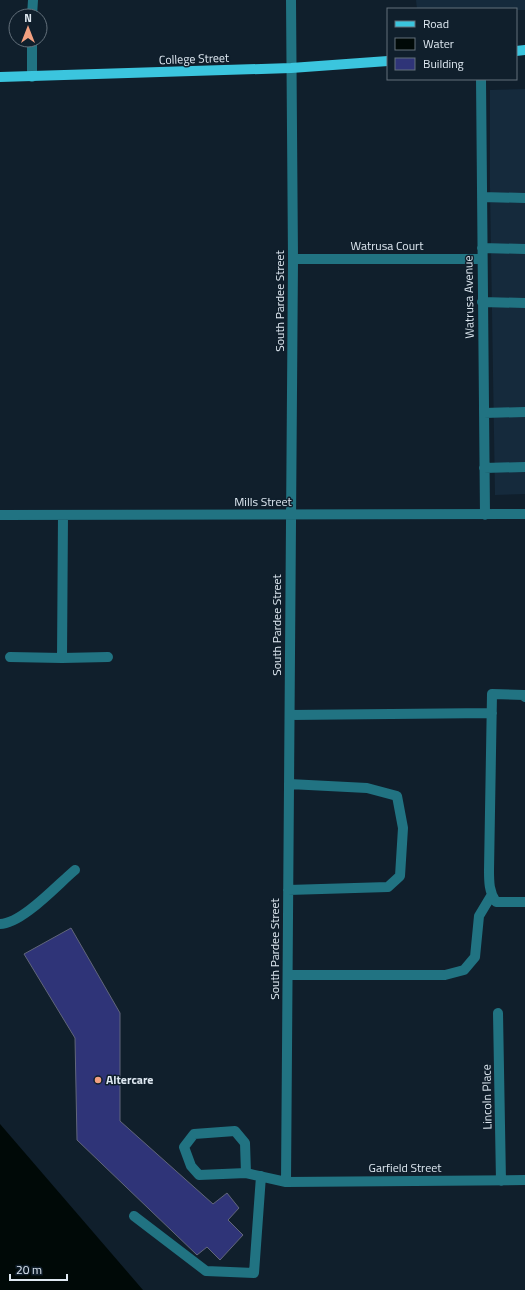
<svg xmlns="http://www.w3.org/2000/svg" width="525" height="1290" font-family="'Titillium Web',sans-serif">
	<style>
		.built { fill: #152a3c }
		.water { fill: #000907 }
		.building { fill: #2f3478; stroke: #61667a }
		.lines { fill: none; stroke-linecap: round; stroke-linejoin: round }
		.minor { stroke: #217382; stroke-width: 10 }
		.major { stroke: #3bc5de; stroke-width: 10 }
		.poi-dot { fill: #f2a080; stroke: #101f2c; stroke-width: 1.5 }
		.labels { text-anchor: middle; stroke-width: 3; stroke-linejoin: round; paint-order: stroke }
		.street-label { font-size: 12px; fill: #dfe9f2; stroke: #101f2c }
		.poi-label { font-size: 12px; font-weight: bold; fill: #dfe9f2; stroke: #101f2c; text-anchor: start }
	</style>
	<rect width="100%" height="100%" fill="#101f2c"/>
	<path class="built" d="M416,0H525V10H516V9H417Z
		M525,89V494L495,495L490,188V90Z"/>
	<path class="water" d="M0,1124L143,1290H0Z"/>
	<path class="building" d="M71,928L120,1013V1121L213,1204L227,1193L239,1208L228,1220L243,1235L220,1260L207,1247L197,1255L77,1140L75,1038L24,954Z"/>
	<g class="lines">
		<path class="minor" d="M32,16L33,0
			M32,77V40
			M481,79L485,515
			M482,197L525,198
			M482,248L525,249
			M293,259H482
			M482,302L525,303
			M484,413L525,412
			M484,468L525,467
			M0,515L525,514
			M63,515L62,658L108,657
			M10,657L62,658
			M525,697L524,695L492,694L489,870C489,882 489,892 496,902H525
			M290,715L492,713
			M288,890L388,887L400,876L403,828L397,796L367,788L289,784
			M0,924C22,924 58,884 75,870
			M288,975H445L464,970L475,957L479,916L491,896
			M498,1013L501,1181
			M246,1173L199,1175L191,1166L184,1147L194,1134L235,1131L245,1143L246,1173L286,1182L525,1180
			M286,1182L293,259L291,0
			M134,1216L206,1271L254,1273L261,1176"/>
		<path class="major" d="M516,51L525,50
			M0,77L291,68L388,61"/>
	</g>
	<circle class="poi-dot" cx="98" cy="1080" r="4"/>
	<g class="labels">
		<g class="street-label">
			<text transform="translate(194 59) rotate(-2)" y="4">College Street</text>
			<text x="387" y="250">Watrusa Court</text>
			<text transform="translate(469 297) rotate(-91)" y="4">Watrusa Avenue</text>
			<text transform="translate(280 301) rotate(-90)" y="4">South Pardee Street</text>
			<text x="263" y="506">Mills Street</text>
			<text transform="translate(277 625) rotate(-90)" y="4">South Pardee Street</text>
			<text transform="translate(275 949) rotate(-90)" y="4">South Pardee Street</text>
			<text transform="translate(487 1097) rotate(-91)" y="4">Lincoln Place</text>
			<text x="405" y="1172">Garfield Street</text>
		</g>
		<g class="poi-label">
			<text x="106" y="1084">Altercare</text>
		</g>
	</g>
	<rect x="387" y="8" width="130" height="72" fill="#101f2c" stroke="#63707b"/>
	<rect x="395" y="21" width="20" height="6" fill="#3bc5de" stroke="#63707b"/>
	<text x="423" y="28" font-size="12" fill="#dfe9f2">Road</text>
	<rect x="395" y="38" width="20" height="12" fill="#000907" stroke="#63707b"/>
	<text x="423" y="48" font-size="12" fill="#dfe9f2">Water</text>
	<rect x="395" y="58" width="20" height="12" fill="#2f3478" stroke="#63707b"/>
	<text x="423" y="68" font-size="12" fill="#dfe9f2">Building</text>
	<g transform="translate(28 28)"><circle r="19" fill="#101f2c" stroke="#63707b"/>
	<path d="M0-3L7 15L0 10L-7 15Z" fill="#f2a080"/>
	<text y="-6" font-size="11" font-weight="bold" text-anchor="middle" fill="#dfe9f2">N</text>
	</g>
	<path d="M10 1274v6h57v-6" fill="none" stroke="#dfe9f2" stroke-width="2"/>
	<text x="16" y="1274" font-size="12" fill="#dfe9f2" stroke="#101f2c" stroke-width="3" paint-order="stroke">20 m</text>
</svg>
